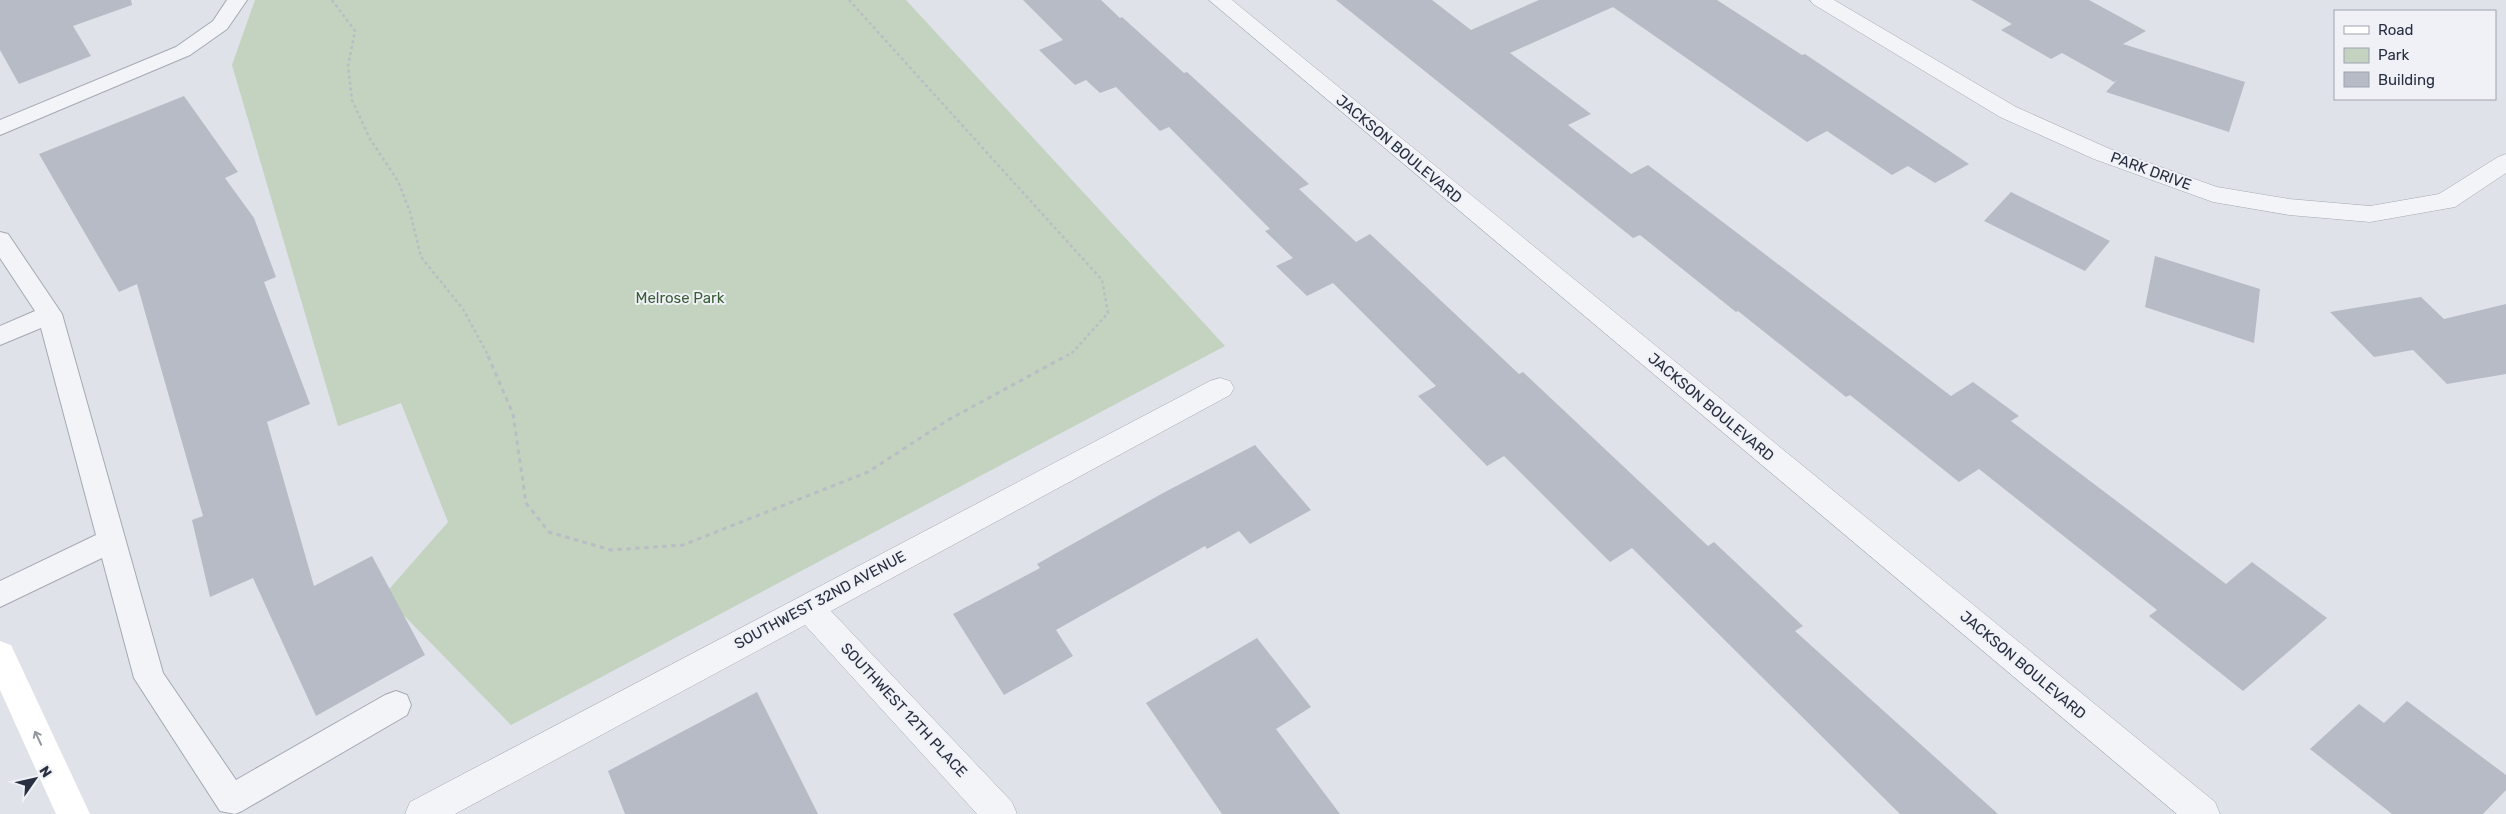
<svg xmlns="http://www.w3.org/2000/svg" width="2506" height="814" font-family="Rubik,sans-serif">
	<style>
		.green { fill: #c3d3c0 }
		.building { fill: #b6bbc6 }
		.lines { fill: none; stroke-linecap: round; stroke-linejoin: round }
		.lane-casing { stroke: #a4a9b3; stroke-width: 2 }
		.street-casing { stroke: #a4a9b3; stroke-width: 1 }
		.path-far1 { stroke: #b9bdc4; stroke-width: 2.5; stroke-dasharray: 3 3; stroke-linecap: butt }
		.path { stroke: #b9bdc4; stroke-width: 3; stroke-dasharray: 4.5 4.5; stroke-linecap: butt }
		.lane { fill: #f2f4f7; fill-rule: evenodd }
		.street { fill: #f2f4f7; fill-rule: evenodd }
		.secondary { fill: #fff; fill-rule: evenodd }
		.oneway { stroke: #9397a0 }
		.labels { text-anchor: middle; stroke-width: 4; stroke-linejoin: round; paint-order: stroke }
		.street-label { font-size: 15px; fill: #272f41; stroke: #eff1f6 }
		.park-label { font-size: 15px; fill: #395d34; stroke: #eff1f6 }
	</style>
	<rect width="100%" height="100%" fill="#dfe2e9"/>
	<path class="green" d="M255,0H906L1225,346L511,725L384,595L448,522L401,403L338,426L232,65Z"/>
	<path class="building" d="M0,0H131L132,5L73,26L91,56L19,84L0,50Z
		M1023,0H1101L1120,18L1122,17L1184,73L1187,72L1309,184L1299,189L1356,242L1370,234L1519,374L1523,372L1708,546L1714,542L1803,626L1795,631L1998,814H1900L1632,548L1610,562L1504,456L1487,466L1418,396L1436,386L1333,283L1307,296L1276,266L1293,258L1265,231L1270,229L1169,127L1160,131L1116,87L1100,93L1086,80L1075,85L1039,50L1063,40Z
		M1336,0H1432L1471,30L1539,0H1717L1802,55L1805,54L1969,164L1935,183L1908,166L1892,175L1827,131L1807,142L1613,7L1510,53L1591,114L1568,125L1631,174L1648,165L1951,396L1973,382L2019,416L2011,421L2226,584L2252,562L2327,618L2243,691L2149,616L2157,610L1979,469L1959,482L1850,395L1846,397L1738,311L1736,312L1640,235L1633,238Z
		M1971,0H2089L2146,31L2123,44L2245,82L2229,132L2106,92L2117,80L2114,82L2062,53L2051,59L2001,30L2012,24Z
		M184,96L238,172L225,178L254,218L276,277L264,282L310,404L267,422L314,586L372,556L425,655L316,716L253,578L210,597L192,520L203,516L137,284L119,292L39,154Z
		M2011,192L2110,241L2085,271L1984,221Z
		M2155,256L2260,289L2254,343L2145,307Z
		M2421,297L2444,319L2506,304V374L2447,384L2413,350L2374,357L2330,312Z
		M1255,445L1311,510L1250,544L1239,531L1207,549L1205,546L1056,630L1073,656L1004,695L953,614L1040,568L1037,564L1163,493Z
		M1257,638L1311,707L1276,729L1340,814H1222L1146,703Z
		M757,692L818,814H625L608,771Z
		M2407,701L2506,775V790L2483,814H2392L2310,749L2359,704L2384,723Z"/>
	<g class="lines">
		<defs>
			<path id="lane" d="M227,0H247L227,29L190,55L0,135V120L176,47L213,21Z
				M0,232L8,234L62,314L163,673L236,780L385,695L396,691L407,695L411,705L407,715L242,811L235,814L220,811L134,678L102,558L0,607V581L96,535L41,328L0,345V326L35,311L0,258Z"/>
			<path id="street" d="M1209,0H1232L2215,802L2220,814H2177Z
				M1810,0H1834L2016,107L2110,149L2217,187L2289,199L2370,206L2439,194L2498,157L2506,154V173L2455,207L2370,222L2289,215L2213,202L2094,159L2000,117L1813,4Z
				M1220,378L1230,381L1234,388L1230,395L831,611L1012,802L1017,814H977L805,625L455,814H405L410,802L1210,381Z"/>
		</defs>
		<use href="#lane" class="lane-casing"/>
		<use href="#street" class="street-casing"/>
		<path class="path-far1" d="M332,0L355,31L348,66L352,100L370,139L398,181L410,212L421,257L463,309L489,357
			M849,0L1102,280L1108,313L1073,352L1064,357"/>
		<path class="path" d="M488,356L513,414L526,503L549,532L611,550L683,545L868,472L948,420L1066,356"/>
		<use href="#lane" class="lane"/>
		<use href="#street" class="street"/>
		<path class="secondary" d="M0,641L11,645L90,814H56L0,690Z"/>
	</g>
	<defs><path id="oneway-shaft" d="M-6 0H5M1.5-3L5.5 0L1.5 3" fill="none" stroke-width="1.6" stroke-linecap="round" stroke-linejoin="round" transform="scale(1.25)"/></defs>
	<use class="oneway" href="#oneway-shaft" transform="translate(38 738) rotate(-115)"/>
	<g class="labels">
		<g class="street-label">
			<text transform="translate(1399 149) rotate(40)" y="5">JACKSON BOULEVARD</text>
			<text transform="translate(2151 171) rotate(20)" y="5">PARK DRIVE</text>
			<text transform="translate(1711 407) rotate(40)" y="5">JACKSON BOULEVARD</text>
			<text transform="translate(820 600) rotate(-28)" y="5">SOUTHWEST 32ND AVENUE</text>
			<text transform="translate(2023 665) rotate(40)" y="5">JACKSON BOULEVARD</text>
			<text transform="translate(904 710) rotate(47)" y="5">SOUTHWEST 12TH PLACE</text>
		</g>
		<g class="park-label">
			<text x="680" y="303">Melrose Park</text>
		</g>
	</g>
	<rect x="2334" y="10" width="162" height="90" fill="#eff1f6" stroke="#9fa3ae"/>
	<rect x="2344" y="26" width="25" height="8" fill="#ffffff" stroke="#9fa3ae"/>
	<text x="2378" y="35" font-size="15" fill="#272f41">Road</text>
	<rect x="2344" y="48" width="25" height="15" fill="#c3d3c0" stroke="#9fa3ae"/>
	<text x="2378" y="60" font-size="15" fill="#272f41">Park</text>
	<rect x="2344" y="72" width="25" height="15" fill="#b6bbc6" stroke="#9fa3ae"/>
	<text x="2378" y="85" font-size="15" fill="#272f41">Building</text>
	<g transform="translate(35 779) rotate(56)" stroke="#eff1f6" stroke-width="4" paint-order="stroke">
	<path d="M0-4L9 19L0 12L-9 19Z" fill="#272f41"/>
	<text y="-8" font-size="14" font-weight="bold" text-anchor="middle" fill="#272f41">N</text>
	</g>
</svg>
